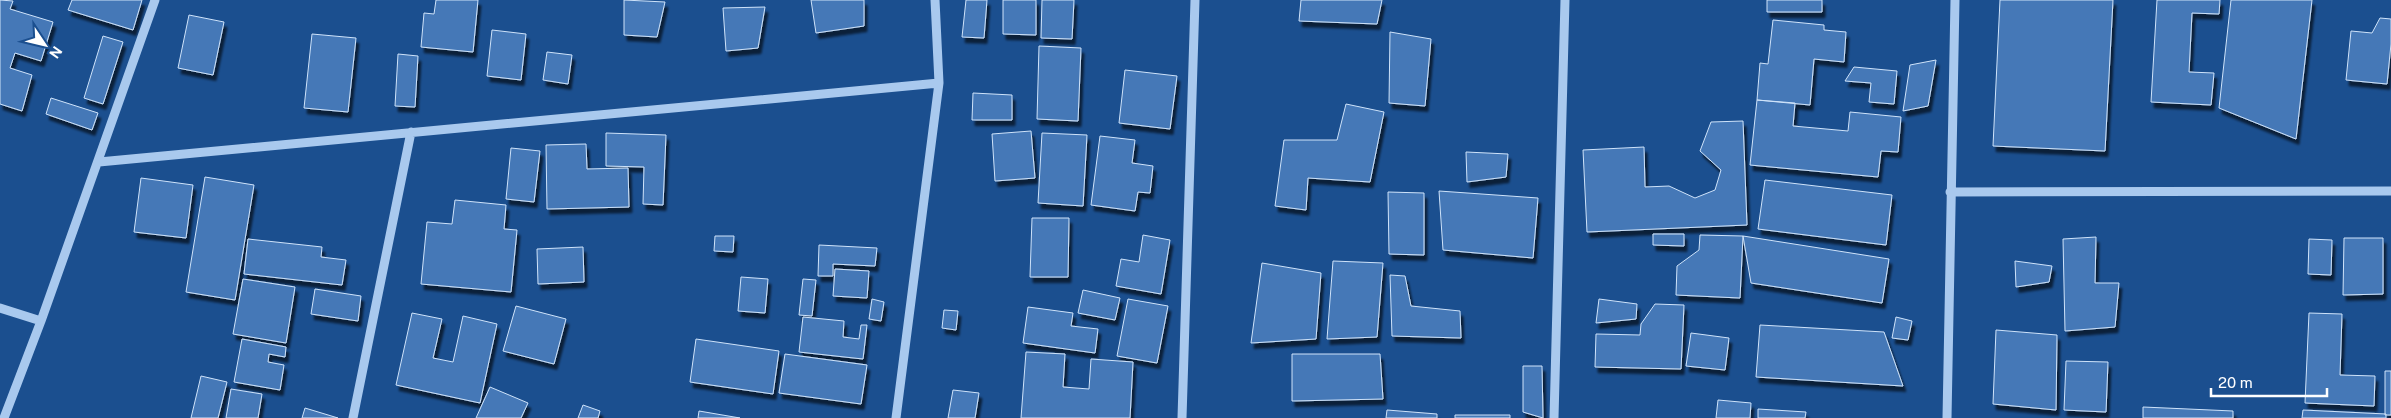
<svg xmlns="http://www.w3.org/2000/svg" width="2391" height="418" font-family="'Public Sans',sans-serif">
	<style>
		.building { fill: #4478b7; stroke: #cfe3fa; filter: url(#shadow) }
		.lines { fill: none; stroke-linecap: round; stroke-linejoin: round }
		.minor { stroke: #a9c9ee; stroke-width: 9 }
	</style>
	<defs>
		<filter id="shadow"><feDropShadow dx="3" dy="5.5" stdDeviation="1" flood-color="#0009"/></filter>
	</defs>
	<rect width="100%" height="100%" fill="#1b4f8f"/>
	<path class="building" d="M0,0L13,1L10,9L53,22L41,61L15,53L10,68L32,75L22,111L0,104Z
		M72,0H142L133,30L68,10Z
		M436,0H478L473,52L421,47L424,13L434,14Z
		M624,0L665,2L657,37L624,35Z
		M811,0H864V26L816,33Z
		M966,0H987L984,38L962,37Z
		M1003,0H1036V35L1003,34Z
		M1042,0H1074L1072,39L1041,38Z
		M1301,0H1382L1377,24L1299,21Z
		M1767,0H1822V12H1767Z
		M2000,0H2113L2105,151L1993,146Z
		M2157,0H2220L2219,14L2192,13L2189,72L2214,73L2211,105L2151,102Z
		M2231,0H2312L2296,139L2219,108Z
		M765,7L758,48L726,51L723,8Z
		M189,15L224,22L213,75L178,68Z
		M2380,18L2391,19V44L2387,84L2346,80L2351,31L2372,33Z
		M1773,20L1824,25V30L1846,32L1844,62L1814,59L1810,105L1757,100L1760,63L1768,64Z
		M492,30L526,34L521,80L487,76Z
		M1390,32L1431,39L1425,106L1389,103Z
		M312,34L356,38L348,112L304,108Z
		M103,36L123,42L103,104L84,98Z
		M1039,46L1081,48L1078,121L1037,119Z
		M547,52L572,55L568,84L543,80Z
		M398,54L418,56L415,107L395,106Z
		M1936,60L1928,106L1903,111L1910,65Z
		M1854,67L1897,71L1894,104L1869,102L1871,83L1845,81Z
		M1125,70L1177,76L1170,129L1119,123Z
		M973,93L1012,95V120H972Z
		M51,98L98,113L92,130L46,114Z
		M1757,100L1795,103L1793,126L1848,131L1850,112L1901,117L1898,152L1881,151L1878,177L1750,165Z
		M1346,104L1384,112L1370,182L1308,178L1306,210L1275,206L1284,140H1337Z
		M1743,121L1747,225L1587,232L1583,150L1644,147L1645,187L1669,186L1695,198L1715,190L1721,170L1700,151L1711,122Z
		M1031,131L1035,178L995,181L992,134Z
		M606,133L666,135L663,205L643,204L644,167L606,166Z
		M1042,133L1087,135L1083,206L1038,203Z
		M1100,136L1135,140L1132,163L1153,166L1150,193L1138,192L1135,211L1091,205Z
		M586,144L587,169L628,168L629,207L547,209L546,145Z
		M511,148L540,151L534,202L506,199Z
		M1466,152L1508,154L1506,177L1467,182Z
		M205,177L254,185L235,300L186,292Z
		M141,178L193,185L186,238L134,232Z
		M1765,180L1892,195L1886,245L1758,229Z
		M1439,191L1538,198L1533,258L1443,250Z
		M1388,192L1424,193V255L1389,254Z
		M455,200L506,205L504,229L517,230L511,292L421,284L427,222L452,224Z
		M1032,218H1069L1068,277H1030Z
		M1653,234H1684V246L1653,245Z
		M1143,235L1170,240L1161,294L1116,286L1121,259L1139,262Z
		M1700,235L1743,236L1740,298L1676,295L1677,266L1699,250Z
		M715,236H734L733,252L714,251Z
		M1743,236L1889,259L1882,303L1751,283Z
		M2096,237L2095,283H2119L2115,327L2065,331L2063,239Z
		M2344,238H2383V294L2343,295Z
		M248,239L322,247L321,257L346,260L342,285L244,274Z
		M2309,239L2332,240L2331,275L2308,274Z
		M819,245L877,248L875,266L833,264V276H818Z
		M583,247L584,282L538,284L537,249Z
		M1333,261L1383,263L1377,337L1327,339Z
		M2015,261L2052,266L2049,282L2016,287Z
		M1262,263L1321,273L1316,339L1251,343Z
		M835,269L869,271L867,298L833,296Z
		M1390,275L1405,276L1411,306L1460,311L1461,338L1392,336Z
		M741,277L768,279L765,313L738,311Z
		M243,279L295,287L286,343L233,334Z
		M803,279L816,280L812,316L799,315Z
		M315,289L361,296L358,321L311,314Z
		M1083,290L1120,298L1115,320L1078,313Z
		M872,299L884,302L881,321L869,319Z
		M1128,299L1168,306L1157,363L1117,356Z
		M1599,299L1637,304L1636,319L1596,323Z
		M1655,304L1684,305L1681,369L1595,367L1596,334L1640,335L1641,324Z
		M516,306L566,319L554,364L503,351Z
		M1028,307L1073,313L1071,326L1098,329L1095,353L1023,343Z
		M944,310L958,311L956,330L942,328Z
		M412,313L442,319L433,358L453,362L463,316L497,324L480,403L396,385Z
		M2309,313L2342,314L2340,375L2375,376L2374,406L2305,403Z
		M803,317L844,321L843,337L859,339L861,325H867L863,359L799,352Z
		M1896,317L1912,321L1908,340L1892,338Z
		M1760,325L1884,332L1903,386L1756,377Z
		M1996,330L2057,335L2056,410L1993,404Z
		M1691,333L1729,338L1725,370L1686,366Z
		M242,339L286,347L285,357L269,354L268,362L284,365L280,390L234,382Z
		M696,339L779,351L773,394L690,382Z
		M1026,352L1065,354L1063,387L1089,389L1091,359L1133,362L1130,418H1021Z
		M785,354L867,365L861,404L779,393Z
		M1292,354H1380L1383,399L1292,401Z
		M2066,361L2108,362L2106,412L2064,410Z
		M1523,366H1542L1543,418L1523,412Z
		M2385,371H2391V415H2385Z
		M201,376L227,382L218,418H191Z
		M490,387L528,403L521,418H476Z
		M231,389L262,394L258,418H226Z
		M953,390L979,393L975,418H948Z
		M1718,400L1751,403L1750,418H1716Z
		M583,405L600,411L598,418H578Z
		M2143,407L2233,411V418H2143Z
		M305,408L338,418H302Z
		M1758,409L1806,412L1805,418H1758Z
		M1387,410L1437,414V418H1386Z
		M2303,410L2386,414V418H2302Z
		M699,411L740,418H698Z
		M1455,415H1510V418H1455Z"/>
	<g class="lines">
		<path class="minor" d="M99,162L939,83
			M1950,192L2391,191
			M0,308L41,321
			M4,418L41,321L155,0
			M353,418L411,132
			M896,418L939,83L935,0
			M1182,418L1195,0
			M1554,418L1565,0
			M1947,418L1955,0"/>
	</g>
	<g transform="translate(45 45) rotate(125)" stroke="#1b4f8f" stroke-width="4" paint-order="stroke">
	<path d="M0-4L9 19L0 12L-9 19Z" fill="#ffffff"/>
	<text y="-8" font-size="14" font-weight="bold" text-anchor="middle" fill="#ffffff">N</text>
	</g>
	<path d="M2211 388v8h116v-8" fill="none" stroke="#ffffff" stroke-width="2.5"/>
	<text x="2218" y="388" font-size="15" fill="#ffffff" stroke="#1b4f8f" stroke-width="4" paint-order="stroke">20 m</text>
</svg>
